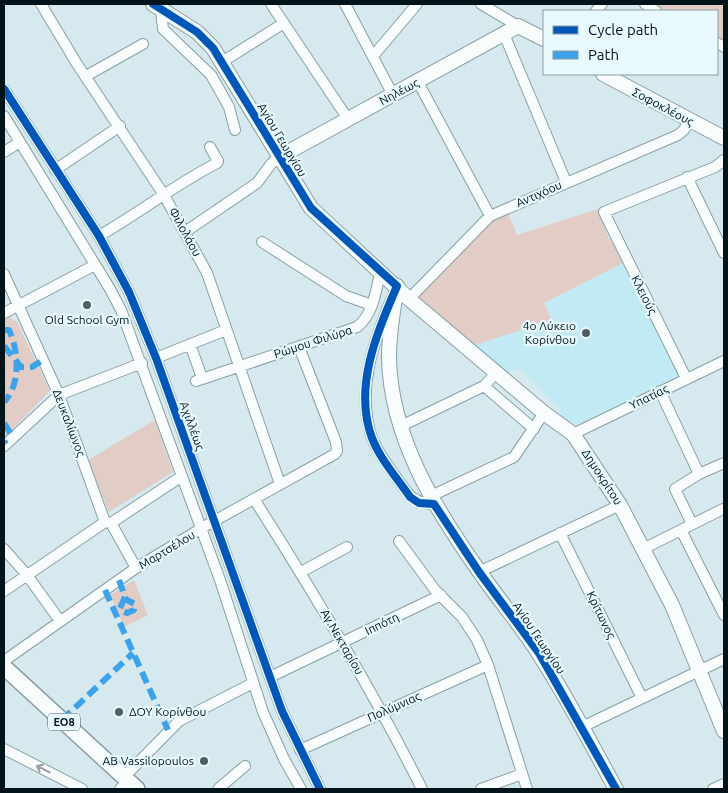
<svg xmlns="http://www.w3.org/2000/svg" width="728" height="793" font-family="Ubuntu,sans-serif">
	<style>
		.built { fill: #c1eaf5 }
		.green { fill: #e2ccc6 }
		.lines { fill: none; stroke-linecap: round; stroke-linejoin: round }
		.street-casing { stroke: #889fa5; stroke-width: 12 }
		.secondary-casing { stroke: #889fa5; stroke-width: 16 }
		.primary-casing { stroke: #889fa5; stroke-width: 18 }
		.street { stroke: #f9fcfc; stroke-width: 10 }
		.secondary { stroke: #f9fcfc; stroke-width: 14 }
		.primary { stroke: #f9fcfc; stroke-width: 15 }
		.quiet { stroke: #3ca2ea; stroke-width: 6; stroke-dasharray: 12 6; stroke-linecap: butt }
		.cycleway-casing { stroke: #e7f9fd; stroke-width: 11 }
		.cycleway { stroke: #0057b8; stroke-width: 8 }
		.oneway { stroke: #969fa1 }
		.poi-dot { fill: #4c5f64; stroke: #e7f9fd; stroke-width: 2 }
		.labels { text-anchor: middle; stroke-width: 4.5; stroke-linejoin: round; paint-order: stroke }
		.shield { fill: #e7f9fd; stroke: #46595d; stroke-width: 1 }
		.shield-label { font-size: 11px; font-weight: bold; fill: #011419 }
		.street-label { font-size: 12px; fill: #011419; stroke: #e7f9fd }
		.poi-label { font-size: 12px; fill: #011419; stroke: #e7f9fd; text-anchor: end }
	</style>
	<rect width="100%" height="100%" fill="#d6e9ee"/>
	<path class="built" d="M625,262L682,377L579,425L563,419L560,410L521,369L508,372L475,345L548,321L551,318L544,303Z"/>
	<path class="green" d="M651,4H724V42L717,39V11H663Z
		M598,209L607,235L625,262L544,303L551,318L548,321L475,345L417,297L491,219L508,213L517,235Z
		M4,317H9L17,322L50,391L4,438Z
		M155,420L173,472L109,512L88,460Z
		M134,580L148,615L124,627L110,595Z"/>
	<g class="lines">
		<defs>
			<path id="street" d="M41,4L77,64L164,195L207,273L280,484
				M271,4L348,119
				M345,4L393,95
				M481,4L518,26
				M645,4L656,11
				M161,10L163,29L211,75L229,107L235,130
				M596,11L602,4
				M504,34L566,182
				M717,43L724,47
				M374,55L417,4
				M222,62L284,23
				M86,76L143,44
				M418,82L490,216
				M4,89L99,236L129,292L156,358L282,711L320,789
				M4,116L110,289L121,310L220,580L263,712L284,759L301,789
				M4,152L20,142
				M55,170L120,126
				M687,177L724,253
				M185,232L257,183L271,164L279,157
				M99,236C139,213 176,184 217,163L218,161L210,147
				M262,242L346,296L372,305
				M4,274L59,395L105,522L111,523L136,568
				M409,299L490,216L678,135L684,130L689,120
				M391,300C373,343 356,391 372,438C377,452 388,465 396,477C408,494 412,503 434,504
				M4,313L95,265
				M190,344L202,378
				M156,358L226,330
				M686,378L604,212L715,167L724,160
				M196,381L357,327C373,315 376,291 380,273
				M484,386L534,429
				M660,391L699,474
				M401,426L484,386L496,373
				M573,434L724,361
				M4,446L59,395L142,363
				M431,496L514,457L544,413
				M254,499C314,593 372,689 422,789
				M111,523L182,476
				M692,524L675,489L699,474L724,463
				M681,530L724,615
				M560,533L642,698
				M399,541L435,590L462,617L477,640L488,665L527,789
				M4,549L27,575L60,621
				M643,549L723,509
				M301,572L347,547
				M479,572L620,505
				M4,591L105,522
				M4,661L136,568L207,525L335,454L337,451L336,442L299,347
				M270,677L441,595
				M582,727L724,659
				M4,749L82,789
				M300,750L488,665
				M124,777L179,721L253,683
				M120,789L128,781
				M218,789L245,766
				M481,789L522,774
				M713,789L724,784"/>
			<path id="secondary" d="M153,4L197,32L213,48L311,208L409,299L544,413L573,434L620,505L672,605L724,731
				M603,74L724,138
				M279,157L518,26L544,39
				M397,286C393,310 389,333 389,357C390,436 435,509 479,571C498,599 521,625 539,654C567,697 591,744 616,789"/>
			<path id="primary" d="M4,667L137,789"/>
		</defs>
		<use href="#street" class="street-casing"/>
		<use href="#secondary" class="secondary-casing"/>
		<use href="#primary" class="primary-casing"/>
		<use href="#street" class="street"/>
		<use href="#secondary" class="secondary"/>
		<use href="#primary" class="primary"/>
		<path class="quiet" d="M4,330H9C19,352 21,384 4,402
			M4,346L21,367H32L43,360
			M4,423L13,437
			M4,441L6,444
			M119,580L125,597L120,608L122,611L127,613L134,610L135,604L125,599
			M105,590L168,730
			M62,720L133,653"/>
		<defs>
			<path id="cycleway" d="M153,4L197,32L213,48L311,208L397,286C377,333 353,387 372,438C380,459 397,478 410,497L419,503L434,504L479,572L539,653L616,789
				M4,89L99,236L129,292L156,358L282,711L320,789"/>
		</defs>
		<use href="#cycleway" class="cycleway-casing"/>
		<use href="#cycleway" class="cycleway"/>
	</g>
	<defs><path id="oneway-shaft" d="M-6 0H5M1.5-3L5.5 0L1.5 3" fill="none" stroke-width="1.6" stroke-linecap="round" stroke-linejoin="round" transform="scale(1.25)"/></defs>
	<use class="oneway" href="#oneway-shaft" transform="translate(43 769) rotate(-153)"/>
	<g class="poi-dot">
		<circle cx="87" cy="305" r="5"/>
		<circle cx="586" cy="333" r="5"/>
		<circle cx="119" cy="712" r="5"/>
		<circle cx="204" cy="761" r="5"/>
	</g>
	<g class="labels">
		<rect class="shield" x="48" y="713.5" width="32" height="17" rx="4"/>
		<g class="shield-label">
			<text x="64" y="726">ΕΟ8</text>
		</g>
		<g class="street-label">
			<text transform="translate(399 92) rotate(-28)" y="4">Νηλέως</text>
			<text transform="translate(663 107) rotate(28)" y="4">Σοφοκλέους</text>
			<text transform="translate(282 140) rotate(59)" y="4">Αγίου Γεωργίου</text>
			<text transform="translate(539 194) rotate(-24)" y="4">Αντιχόου</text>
			<text transform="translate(185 232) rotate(61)" y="4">Φιλολάου</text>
			<text transform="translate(644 295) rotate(63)" y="4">Κλειούς</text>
			<text transform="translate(313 342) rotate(-18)" y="4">Ρώμου Φιλύρα</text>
			<text transform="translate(649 397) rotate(-26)" y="4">Υπατίας</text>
			<text transform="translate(69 423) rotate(69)" y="4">Δευκαλίωνος</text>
			<text transform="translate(192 426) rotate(70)" y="4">Αχιλλέως</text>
			<text transform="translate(602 477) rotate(57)" y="4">Δημοκρίτου</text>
			<text transform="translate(167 550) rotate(-31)" y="4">Μαρτσέλου</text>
			<text transform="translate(601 615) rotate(64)" y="4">Κρίτωνος</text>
			<text transform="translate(382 624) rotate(-26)" y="4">Ιππότη</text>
			<text transform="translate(539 638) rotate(56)" y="4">Αγίου Γεωργίου</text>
			<text transform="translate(342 642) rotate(60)" y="4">Αγ.Νεκταρίου</text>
			<text transform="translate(394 707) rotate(-24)" y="4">Πολύμνιας</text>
		</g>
		<g class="poi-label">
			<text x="87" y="324" text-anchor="middle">Old School Gym</text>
			<text x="576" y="330">4ο Λύκειο<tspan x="576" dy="14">Κορίνθου</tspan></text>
			<text x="129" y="716" text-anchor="start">ΔΟΥ Κορίνθου</text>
			<text x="194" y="765">AB Vassilopoulos</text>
		</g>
	</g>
	<rect width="728" height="793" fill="none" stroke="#011419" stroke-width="10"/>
	<rect x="543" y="10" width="175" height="65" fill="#e7f9fd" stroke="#8b9da2"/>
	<rect x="553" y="26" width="25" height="8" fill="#0057b8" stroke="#8b9da2"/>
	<text x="588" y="35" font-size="15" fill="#011419">Cycle path</text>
	<rect x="553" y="51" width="25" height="8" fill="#3ca2ea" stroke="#8b9da2"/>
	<text x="588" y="60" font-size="15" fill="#011419">Path</text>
</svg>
